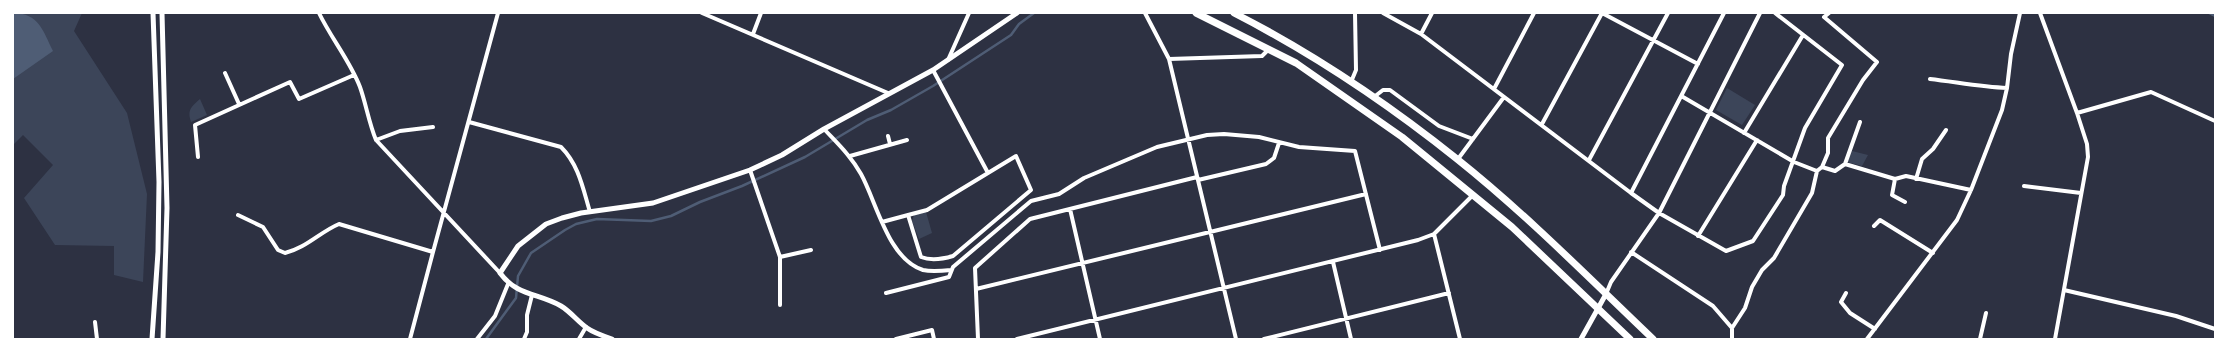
<svg xmlns="http://www.w3.org/2000/svg" width="2228" height="352" font-family="'Varela Round',sans-serif">
	<style>
		.green { fill: #3c4559 }
		.water { fill: #4f5d75 }
		.lines { fill: none; stroke-linecap: round; stroke-linejoin: round }
		.stream { stroke: #4f5d75; stroke-width: 2.5 }
		.minor { stroke: #fff; stroke-width: 4 }
		.tertiary { stroke: #fff; stroke-width: 5 }
		.trunk { stroke: #fff; stroke-width: 7 }
	</style>
	<rect width="100%" height="100%" fill="#2d3142"/>
	<path class="green" d="M13,13H82L74,31L127,113L147,194L143,282L114,275V246L55,245L24,198L53,165L23,135L13,145Z
		M1727,88L1755,105L1742,125L1716,110Z
		M200,99L207,115L191,122C187,110 191,107 200,99Z
		M1852,151L1868,155L1862,166L1847,162Z
		M926,212L932,233L919,239L912,221L914,215Z"/>
	<path class="water" d="M13,13C39,13 43,31 53,51L13,79Z"/>
	<g class="lines">
		<path class="stream" d="M2209,13L2215,16
			M486,339L516,298L518,276L531,253L565,230L576,224L597,219L651,221L671,216L700,202L742,186L805,157L867,120L891,110L933,86L1011,35L1019,24L1034,13"/>
		<path class="minor" d="M319,13C331,38 350,61 360,87C366,104 369,123 376,140L500,273
			M702,13L888,93
			M1145,13L1169,59L1236,339
			M1383,13L1421,34L1631,193L1659,213L1726,251L1753,241L1783,195L1784,186L1805,128L1842,65L1775,13
			M1829,13L1824,17L1877,62L1863,80L1828,138V153L1822,167L1835,171L1845,164L1860,122
			M2040,13L2077,113L2087,144L2088,157L2055,339
			M753,34L761,13
			M1421,34L1432,13
			M1169,59L1262,56L1269,49
			M948,60L969,13
			M933,70L988,173L927,210L908,215L921,257C931,261 943,259 953,256L1031,190L1016,156L988,173
			M225,73L239,104
			M1930,79C1956,82 1982,87 2007,88
			M1351,82L1356,70L1355,13
			M1494,89L1534,13
			M1374,97L1383,90H1390L1439,126L1473,139
			M1683,97L1794,162L1817,171
			M2077,113L2151,92L2215,121
			M469,122L561,147C579,165 583,189 590,212
			M1542,124L1602,13L1698,64
			M824,129C838,144 851,156 861,174C877,203 888,259 923,270C931,272 942,271 951,270
			M1744,133L1803,35
			M888,136L890,144
			M376,140L400,131L433,127
			M850,156L907,140
			M198,157L195,125L290,82L299,99L354,75
			M1458,159L1504,97
			M1589,160L1668,13
			M1845,164L1895,179L1906,176L1971,190
			M750,170L780,257V305
			M1895,179L1892,195L1905,202
			M1916,179L1922,159L1933,149L1946,130
			M1198,180L1266,164L1274,158L1279,143
			M2024,186L2081,193
			M1631,193L1724,13
			M1070,209L1100,339
			M238,215L263,227L278,250L285,253C306,248 320,232 339,224L433,252L498,13
			M882,222L908,215
			M1874,226L1880,220L1933,253
			M1434,234L1460,339
			M1698,236L1757,140
			M1631,252L1713,306L1732,328V339
			M780,257L811,250
			M1333,262L1351,339
			M976,289L1366,194
			M2064,290L2176,316L2215,329
			M886,293L949,277L953,267L1031,201L1059,194L1084,178L1157,147L1207,135L1224,134L1259,137L1299,147L1355,151L1380,250
			M1846,293L1841,302L1850,313L1875,329
			M1606,294L1611,282L1659,213L1760,13
			M95,322L97,339
			M1732,328L1745,308L1752,287L1762,270L1774,258L1812,193L1817,171L1822,167
			M410,339L433,252
			M477,339L495,316L508,284
			M524,339L527,332V315L532,295
			M579,339L586,327
			M896,339L932,330L934,339
			M978,339L975,268L1030,219L1197,177
			M1017,339L1418,240L1434,234L1473,195
			M1264,339L1449,293
			M1867,339L1957,220L1971,190L2002,110L2007,88L2011,54L2020,13
			M1980,339L1986,313"/>
		<path class="tertiary" d="M162,13L167,208L163,339
			M152,339L158,252L159,182L153,13
			M612,339C603,336 594,333 587,328C577,321 571,312 561,306C538,293 517,296 500,273L518,246L546,224L562,218L581,213L653,203L750,170L782,155L824,129L933,70L1017,13
			M1581,339L1606,294"/>
		<path class="trunk" d="M1196,13L1296,63L1402,137L1512,227L1630,339
			M1234,13C1314,54 1387,103 1457,159C1526,214 1589,278 1653,339"/>
	</g>
	<rect width="2228" height="352" fill="none" stroke="#ffffff" stroke-width="28"/>
</svg>
